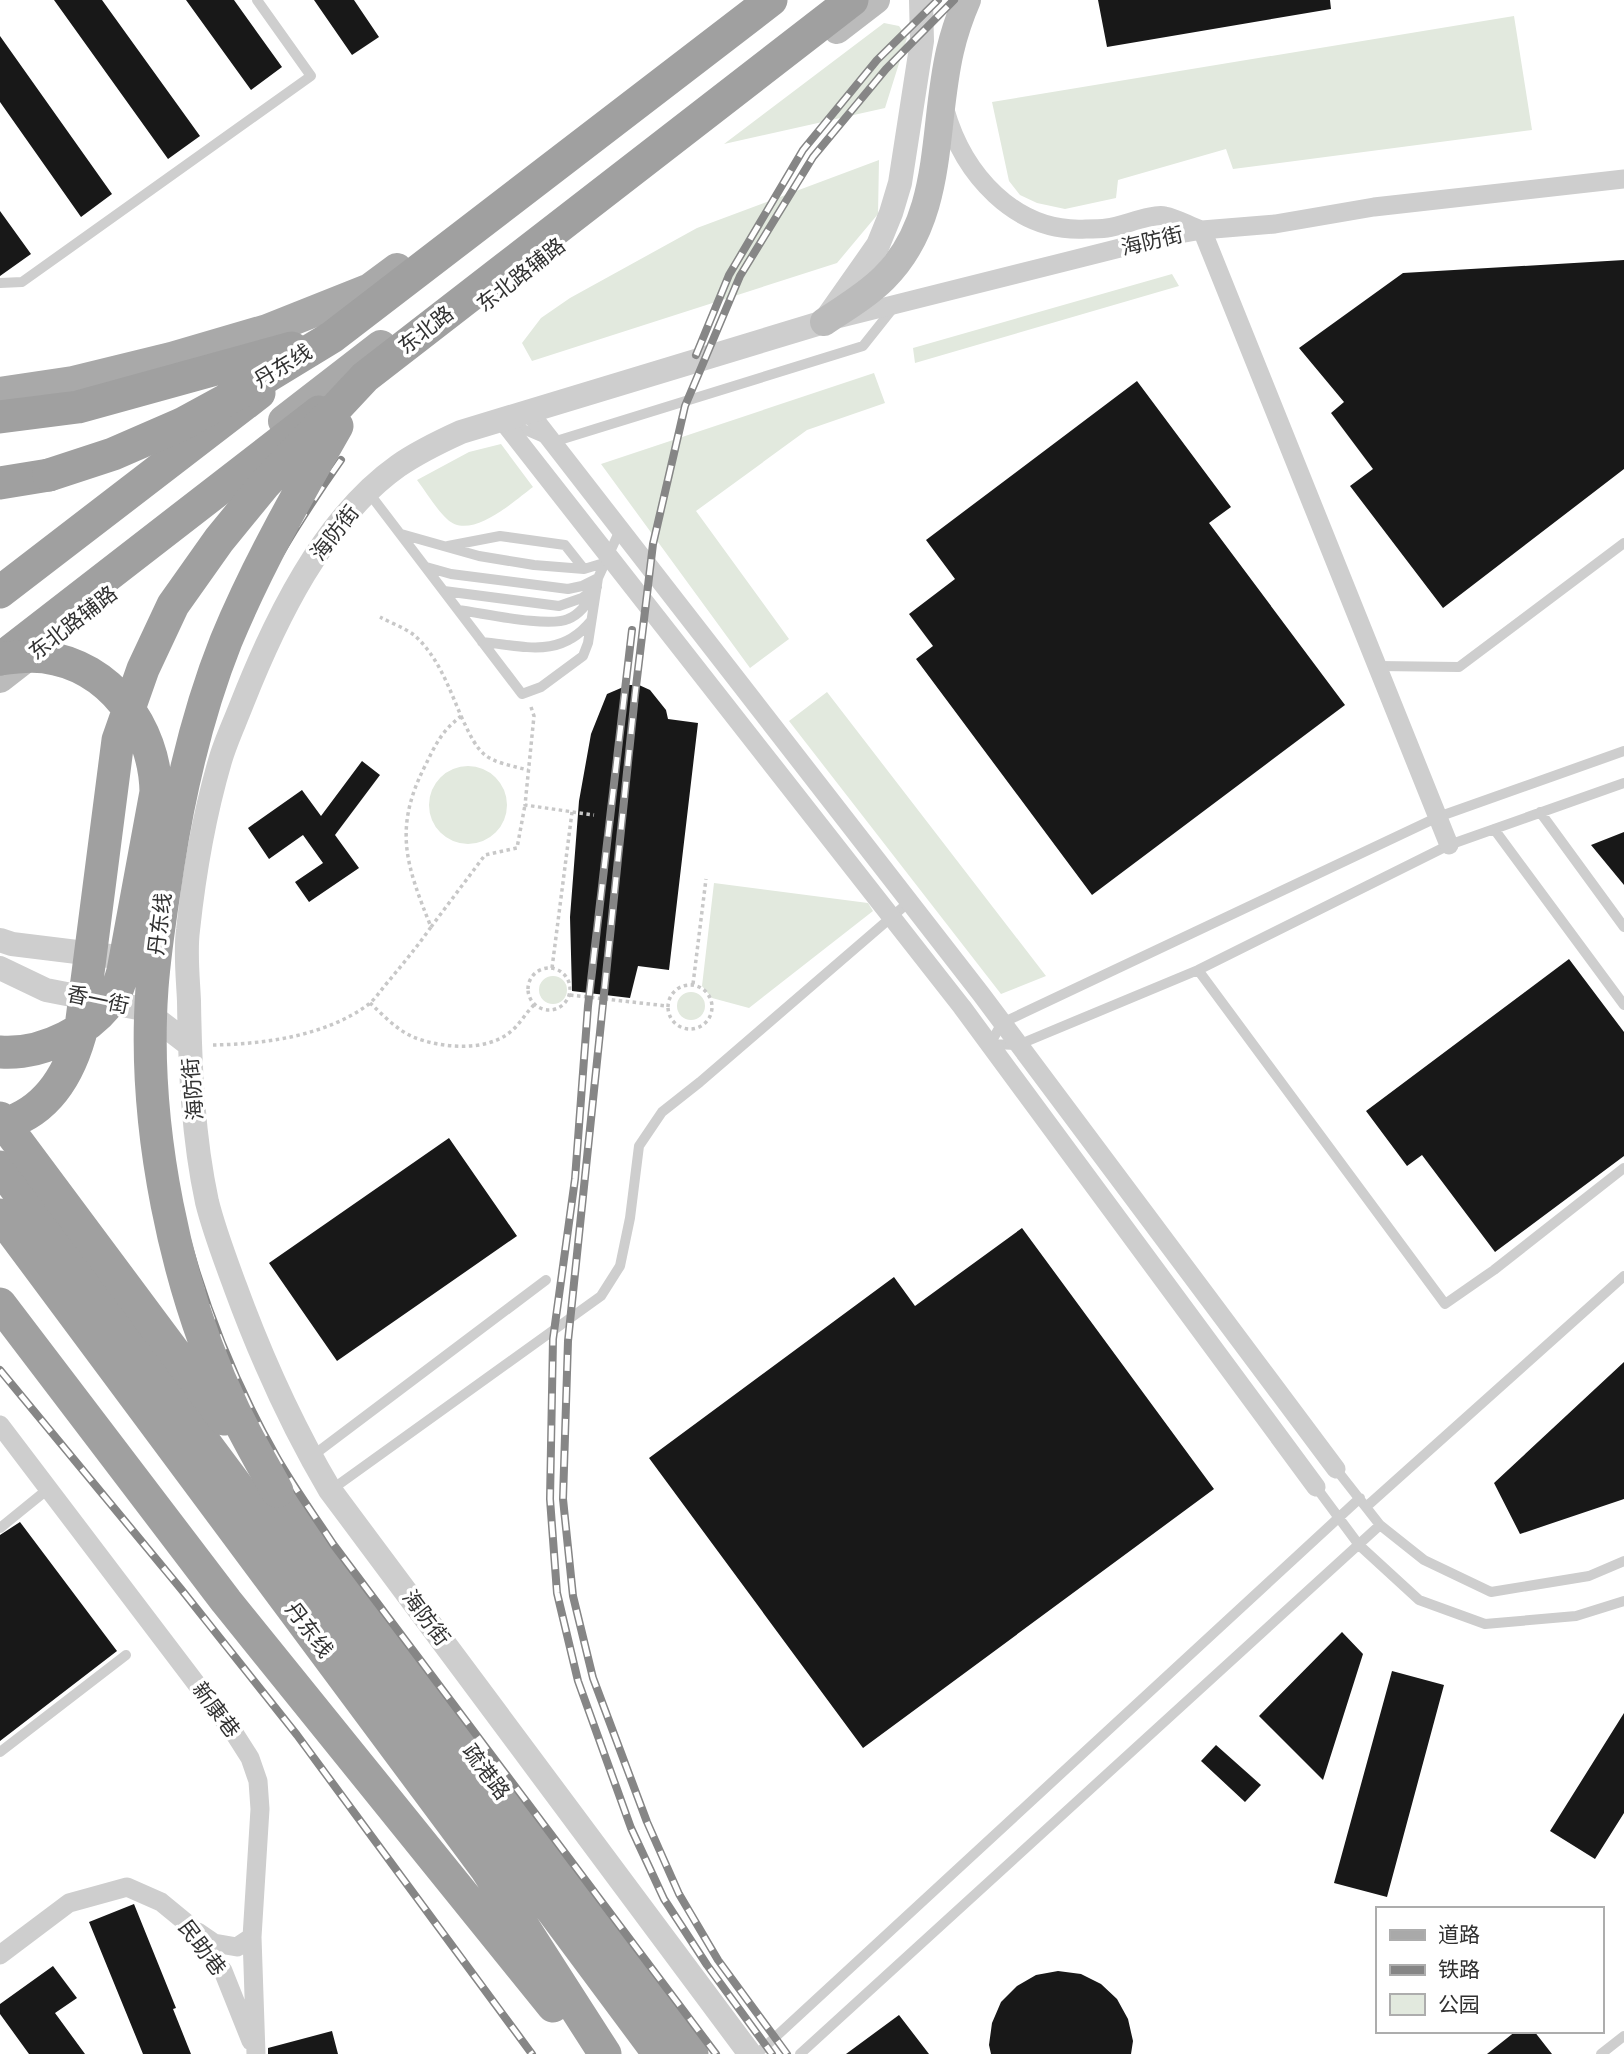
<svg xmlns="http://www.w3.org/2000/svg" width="1624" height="2054" font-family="'Asap Condensed','Noto Sans SC',sans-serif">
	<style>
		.green { fill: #e2e9de }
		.building { fill: #181818 }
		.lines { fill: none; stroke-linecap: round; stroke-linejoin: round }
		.path { stroke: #c8c8c8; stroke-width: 3.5; stroke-dasharray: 3.5 3.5; stroke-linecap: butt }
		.service { stroke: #cecece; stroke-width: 10 }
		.minor { stroke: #cecece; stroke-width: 19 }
		.tertiary { stroke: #cecece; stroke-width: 24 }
		.secondary { stroke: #bbb; stroke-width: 28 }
		.primary { stroke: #a9a9a9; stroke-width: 32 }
		.trunk { stroke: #a0a0a0; stroke-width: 33 }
		.rail-casing { stroke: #868686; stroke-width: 8 }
		.rail { stroke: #fff; stroke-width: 5; stroke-dasharray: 16; stroke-linecap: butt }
		.trunk-bridge { stroke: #a0a0a0; stroke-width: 33 }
		.labels { text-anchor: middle; stroke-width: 7; stroke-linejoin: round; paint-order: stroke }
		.street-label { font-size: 21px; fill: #313131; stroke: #fff }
	</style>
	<rect width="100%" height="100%" fill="#fff"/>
	<path class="green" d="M1514,16L1532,130L1233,169L1226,149L1118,180L1116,198L1065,209L1037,203L1020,195L1009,181L992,102Z
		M884,23L899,26L907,38L885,108L724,144Z
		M879,160L878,214L837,263L532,361L522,343L541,318L570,298L697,228Z
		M1172,274L1179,286L915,363L913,348Z
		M874,373L885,403L807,430L696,511L789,639L750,668L601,464Z
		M501,444L533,487C514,501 470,542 447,519C436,509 427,493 417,480L469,452Z
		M827,692L1046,976L1001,994L789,721Z
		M429 805a39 39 0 1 1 78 0a39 39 0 1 1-78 0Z
		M714,883L868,903L873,911L749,1008L712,998L702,986Z
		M539 990a14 14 0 1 1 28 0a14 14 0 1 1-28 0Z
		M677 1006a14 14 0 1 1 28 0a14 14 0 1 1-28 0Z"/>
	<path class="building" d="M54,0H102L200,136L168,159Z
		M186,0H234L282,67L251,90Z
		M314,0H354L379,37L352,55Z
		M1098,0H1330L1331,9L1107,47Z
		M0,36L112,194L81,217L0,102Z
		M0,211L31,254L0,276Z
		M1624,260V469L1443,608L1350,486L1373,469L1331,413L1344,402L1299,348L1403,273Z
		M1137,381L1231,507L1209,523L1345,705L1092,895L916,659L933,646L909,614L955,579L926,540Z
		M628,685H639L650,690L666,710L668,719L698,723L669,970L638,966L630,998L572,991L570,917L579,801L591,734L607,694Z
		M362,761L380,775L335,835L359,868L309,902L295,882L323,863L303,835L269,859L248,828L302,790L321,816Z
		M1624,832V885L1591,845Z
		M1569,959L1624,1032V1156L1495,1252L1422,1155L1407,1166L1366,1111Z
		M449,1138L517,1236L337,1361L269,1263Z
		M1022,1228L1214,1489L863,1748L649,1458L894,1277L915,1306Z
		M1624,1362V1499L1520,1534L1494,1483Z
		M20,1522L117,1651L0,1741V1535Z
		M1342,1632L1363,1654L1323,1780L1259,1716Z
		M1392,1671L1444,1685L1387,1897L1334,1883Z
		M1624,1713V1813L1595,1859L1550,1831Z
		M1216,1745L1261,1785L1245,1802L1201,1761Z
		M134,1904L176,2008L173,2009L191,2054H143L89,1922Z
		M53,1966L77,1998L55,2013L85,2054H29L0,2014V2004Z
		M1058,1971L1081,1974L1101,1984L1117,1999L1128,2019L1133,2041L1131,2054H991L989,2045L992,2023L1001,2002L1017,1986L1036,1975Z
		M899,2015L929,2054H846Z
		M332,2031L338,2054H268V2048Z
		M1516,2031H1534L1552,2054H1487Z"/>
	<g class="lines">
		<path class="path" d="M531,707L534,716L525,805L594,815
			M461,716C481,759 483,759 528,770
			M431,927L485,855L517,848L525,805
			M552,968L572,812
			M528 989a21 21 0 1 1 42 0a21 21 0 1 1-42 0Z
			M693,984L706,879
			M668 1007a22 22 0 1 1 44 0a22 22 0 1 1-44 0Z
			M570,995L667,1006
			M370,1003C383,1015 397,1030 413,1037C441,1048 484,1052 509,1033C519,1026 526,1012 535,1004
			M213,1045C265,1044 326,1036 369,1004C376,998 381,990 387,983C402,965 417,947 431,927C407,867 393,830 424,768C436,744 440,733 461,716C449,688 438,656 414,635C405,628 391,623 380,617"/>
		<path class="service" d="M0,283L22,282L311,76L257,0
			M509,423L553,442L863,346L894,307
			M369,493L522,694L541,687L583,656L588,643L598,578L620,530
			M401,534L479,556L534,565L584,569L604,563
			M448,546L500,536L565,545L584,569
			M426,567L451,574L568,589L582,586L598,578
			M444,591L559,606L582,598L597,587
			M458,610C483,613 548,628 568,619C581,614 587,603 594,592
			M482,642C525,646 560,659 591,621
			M1378,666L1459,667L1624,543
			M1624,751L1438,817L1002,1023L990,1044L1018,1045L1198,970L1449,845L1624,783
			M1540,812L1624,927
			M1494,829L1624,1005
			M1198,970L1445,1304L1494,1270L1624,1168
			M311,1457L546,1280
			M1336,1469L1380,1525L1424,1560L1491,1592L1589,1576L1624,1561
			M1316,1487L1359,1545L1419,1600L1485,1624L1576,1616L1624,1601
			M331,1490L601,1296L620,1266L630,1218L639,1146L662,1112L700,1082L909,902
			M1366,1507L1624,1276
			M0,1528L48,1489
			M0,1752L126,1655
			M757,2054L1360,1498
			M800,2054L1380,1525
			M1601,2054L1624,2036"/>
		<path class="minor" d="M945,110C963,173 1014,233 1086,229C1093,229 1100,229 1107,228C1123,226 1152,213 1165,216C1177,218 1189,226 1201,230
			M1202,230L1449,845
			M841,318L1168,236L1202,230L1275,224L1374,207L1624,179
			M529,412L981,994L1336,1469
			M502,420L962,1007L1316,1487
			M0,1425L236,1736L250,1758L258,1781L260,1809L252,1937L256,2054
			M198,1932L214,1943L237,1947L252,1937
			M0,1955L69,1903L127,1887L161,1902L189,1925L223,1971L251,2041"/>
		<path class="tertiary" d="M0,940L12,944L142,960
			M0,968L46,990L143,1009L190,1045
			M750,2054L330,1490C292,1426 261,1357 235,1286C225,1259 214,1230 207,1202C193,1137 190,1068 189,1001C188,978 185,953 188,930C194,874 204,816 220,761C225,743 234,724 241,706C274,622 323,519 398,466C418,452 439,442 461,432L824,322L878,245L891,213L900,183L922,41L921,0"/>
		<path class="secondary" d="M837,30L876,0
			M824,322C845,308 867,295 884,278C945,217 932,128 950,51C954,34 960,16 967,0
			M0,679L36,651"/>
		<path class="primary" d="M0,393L73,382L171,358L267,330L370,289L397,269
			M284,421L381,346"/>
		<path class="trunk" d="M0,483L49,475
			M0,592L259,393
			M0,659L319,412
			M0,1167L659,2054
			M0,1215L487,1870L605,2054
			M0,1304L226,1601L553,2006
			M277,1491L692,2054"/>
		<defs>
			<path id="rail" d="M696,355L729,275L803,150L877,60L938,0
				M341,460C243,599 170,749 148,920C141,968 148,1014 153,1061C168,1199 207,1334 276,1456C293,1486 314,1515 333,1544L716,2054
				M632,630L588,1006L575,1179L553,1339L550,1499L557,1593L578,1681L631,1828L664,1899L707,1965L772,2054
				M0,1370L181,1589L297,1735L532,2054
				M787,2054L718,1960L679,1894L647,1822L593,1678L573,1596L563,1499L568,1341L635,695L653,544L685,406L740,276L813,157L886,69L954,0"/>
		</defs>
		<use href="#rail" class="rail-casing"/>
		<use href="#rail" class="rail"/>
		<path class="trunk-bridge" d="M0,417L78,407L292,348
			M49,475L113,454L182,424L250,387L332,337L771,0
			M0,659C14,657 29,655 44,657C110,666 155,727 156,792L123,971C121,978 119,986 116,992C94,1030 43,1055 0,1052
			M0,1118L224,1419
			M0,1125C45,1114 68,1077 80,1035L118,740L143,669L173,605L219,540L264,485L365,377L852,0
			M277,1491C263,1465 247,1438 234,1411C175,1288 142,1125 152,988C155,947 162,906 168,865C180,788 197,714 226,641C257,566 297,496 337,426"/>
	</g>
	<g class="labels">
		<g class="street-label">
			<text transform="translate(1152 241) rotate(-13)" y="7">海防街</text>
			<text transform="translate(521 275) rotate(-38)" y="7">东北路辅路</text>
			<text transform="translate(426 330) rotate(-38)" y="7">东北路</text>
			<text transform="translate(283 366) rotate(-31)" y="7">丹东线</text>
			<text transform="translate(335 533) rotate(-52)" y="7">海防街</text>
			<text transform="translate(73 623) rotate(-38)" y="7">东北路辅路</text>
			<text transform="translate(160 924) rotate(-83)" y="7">丹东线</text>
			<text transform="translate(98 1000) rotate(12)" y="7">香一街</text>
			<text transform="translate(193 1089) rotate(-95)" y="7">海防街</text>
			<text transform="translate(426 1618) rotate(53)" y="7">海防街</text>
			<text transform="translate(309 1630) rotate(53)" y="7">丹东线</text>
			<text transform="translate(216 1710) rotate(53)" y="7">新康巷</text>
			<text transform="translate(486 1772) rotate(53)" y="7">疏港路</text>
			<text transform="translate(202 1948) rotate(53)" y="7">民助巷</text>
		</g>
	</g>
	<rect x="1376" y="1907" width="228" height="126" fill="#ffffff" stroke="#adadad" stroke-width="2"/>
	<rect x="1390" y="1930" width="35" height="10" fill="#a9a9a9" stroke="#adadad" stroke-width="2"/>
	<text x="1438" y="1942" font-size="21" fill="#313131">道路</text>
	<rect x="1390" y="1965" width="35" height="10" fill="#868686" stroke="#adadad" stroke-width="2"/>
	<text x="1438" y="1977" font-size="21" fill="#313131">铁路</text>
	<rect x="1390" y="1994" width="35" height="21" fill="#e2e9de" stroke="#adadad" stroke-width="2"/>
	<text x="1438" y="2012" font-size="21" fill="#313131">公园</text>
</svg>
